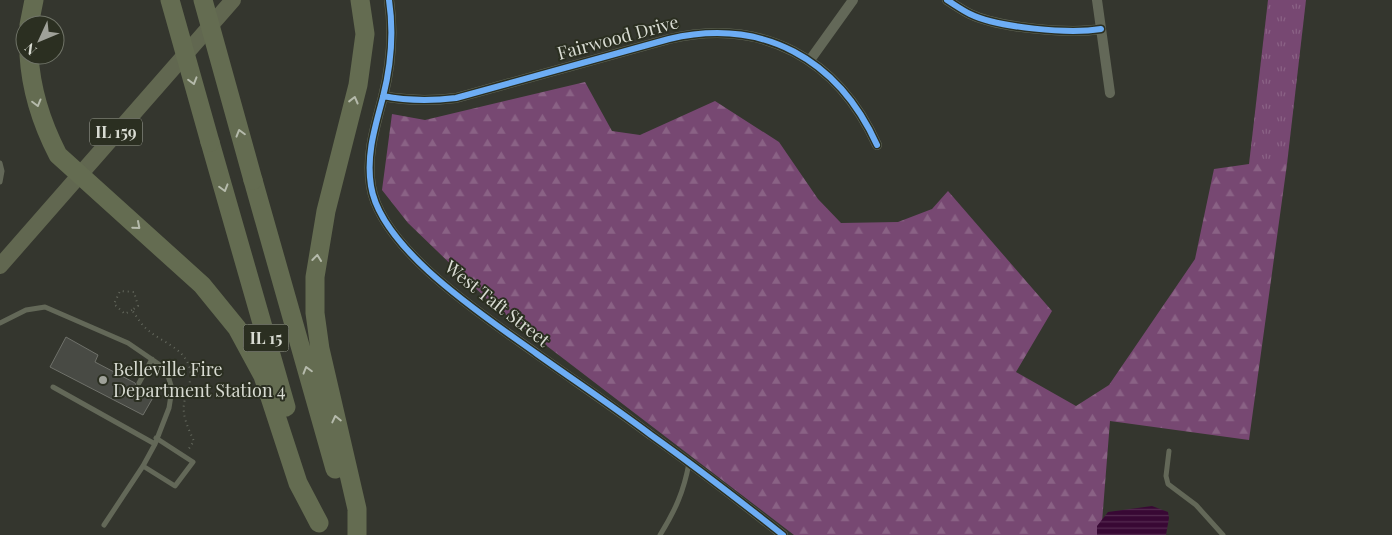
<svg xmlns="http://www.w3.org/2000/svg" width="1392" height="535" font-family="'Playfair Display',serif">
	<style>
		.grass { fill: url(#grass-tufts) }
		.forest { fill: url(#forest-firs) }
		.water { fill: url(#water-rules) }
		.building { fill: #484a44; stroke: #6f716a }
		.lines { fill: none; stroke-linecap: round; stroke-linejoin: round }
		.path { stroke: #65695e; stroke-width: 2; stroke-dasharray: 1 4; stroke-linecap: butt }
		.lane { stroke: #636858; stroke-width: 5 }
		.street { stroke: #636858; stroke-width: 10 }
		.primary { stroke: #616750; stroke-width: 16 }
		.highway { stroke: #646c51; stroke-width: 19 }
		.highway-bridge { stroke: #646c51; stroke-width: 19 }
		.cycleway-casing { stroke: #2b2f21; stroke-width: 9 }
		.cycleway { stroke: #6dadf4; stroke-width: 6 }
		.oneway { stroke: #b5baab }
		.poi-dot { fill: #9fa199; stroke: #2b2f21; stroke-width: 2 }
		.labels { text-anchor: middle; stroke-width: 4; stroke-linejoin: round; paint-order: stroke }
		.shield { fill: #2b2f21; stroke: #a4a79d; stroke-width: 1 }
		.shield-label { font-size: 16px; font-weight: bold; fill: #d8dbd2 }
		.street-label { font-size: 18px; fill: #d8dbd2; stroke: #2b2f21 }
		.poi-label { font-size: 18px; fill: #d8dbd2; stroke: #2b2f21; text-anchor: start }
	</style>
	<defs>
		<pattern id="grass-tufts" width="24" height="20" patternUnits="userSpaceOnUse" patternTransform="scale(1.25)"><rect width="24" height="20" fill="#774872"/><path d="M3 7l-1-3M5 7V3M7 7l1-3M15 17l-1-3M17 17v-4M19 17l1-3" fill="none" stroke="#8a6285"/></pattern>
		<pattern id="forest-firs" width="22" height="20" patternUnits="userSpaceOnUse" patternTransform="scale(1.25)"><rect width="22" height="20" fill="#774872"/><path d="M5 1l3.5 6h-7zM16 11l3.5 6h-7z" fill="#8a6285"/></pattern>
		<pattern id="water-rules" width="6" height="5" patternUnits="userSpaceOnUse" patternTransform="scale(1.25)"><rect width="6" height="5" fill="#380834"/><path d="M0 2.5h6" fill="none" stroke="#542b50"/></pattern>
	</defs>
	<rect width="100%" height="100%" fill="#34362e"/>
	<path class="grass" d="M1268,0H1306L1287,164H1249Z"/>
	<path class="forest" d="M585,82L612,131L640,135L715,101L779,142L818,199L841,223L898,222L932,209L948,191L1052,311L1016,372L1076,406L1109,385L1195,259L1214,169L1249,164H1287L1249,440L1110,421L1101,535H794L492,304L408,223L382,190L392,114L425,120Z"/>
	<path class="water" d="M1152,506L1168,512L1169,518L1166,535H1097V526L1108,512Z"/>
	<path class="building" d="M66,337L98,355L95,362L135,383L137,387H141L155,394L143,415L50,367Z"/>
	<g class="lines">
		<path class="path" d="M132,310L125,314L114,304L120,291L134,292L138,306L132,310C137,317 142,326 149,331C162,342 183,348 189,366C194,379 186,390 184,404C182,416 189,430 194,441L188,450"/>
		<path class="lane" d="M0,163L2,171L0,182
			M0,323L26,310L45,307L128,343L166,369L172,389L169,408L155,444L53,387
			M139,383L152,359
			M1169,451L1166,476L1168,484L1196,505L1223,535
			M143,466L175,486L193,462L156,438
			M104,525L143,466L155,444
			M660,535C675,511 684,491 689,463"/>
		<path class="street" d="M389,0C394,33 391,65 383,97C375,127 366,155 371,186C381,250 487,318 537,354C575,381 614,407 651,435C696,467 740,501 783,535
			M947,0C955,5 962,10 970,14C999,28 1069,34 1101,29
			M1097,0L1110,93
			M810,60L853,0
			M383,96C408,101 430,101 456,98L669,39C763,17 838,59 877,145"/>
		<path class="primary" d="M0,266L233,0"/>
		<path class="highway" d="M29,25L34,0
			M29,55C31,90 42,124 58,155L202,285L237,328L263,376L298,483L319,523
			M210,142L286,407
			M253,180L335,469
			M357,535V509L320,349L315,313V277L326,211L358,85L365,34L360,0"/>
		<path class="highway-bridge" d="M170,0L210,142
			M203,0L253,180"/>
		<defs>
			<path id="cycleway" d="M389,0C394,33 391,65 383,97C375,127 366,155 371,186C381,250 487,318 537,354C575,381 614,407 651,435C696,467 740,501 783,535
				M947,0C955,5 962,10 970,14C999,28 1069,34 1101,29
				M383,96C408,101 430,101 456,98L669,39C763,17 838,59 877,145"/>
		</defs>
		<use href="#cycleway" class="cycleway-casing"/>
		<use href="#cycleway" class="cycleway"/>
	</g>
	<defs><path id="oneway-chevron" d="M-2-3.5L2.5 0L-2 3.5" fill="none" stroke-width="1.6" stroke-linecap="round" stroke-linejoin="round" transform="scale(1.25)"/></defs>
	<g class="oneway">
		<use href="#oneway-chevron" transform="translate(193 81) rotate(74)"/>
		<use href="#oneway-chevron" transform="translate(354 100) rotate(-76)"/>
		<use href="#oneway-chevron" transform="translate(37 103) rotate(75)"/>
		<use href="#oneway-chevron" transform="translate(240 133) rotate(-106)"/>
		<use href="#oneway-chevron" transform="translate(224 188) rotate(74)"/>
		<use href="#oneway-chevron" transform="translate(137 226) rotate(41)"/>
		<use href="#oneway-chevron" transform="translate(317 258) rotate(-83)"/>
		<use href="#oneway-chevron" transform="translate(307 370) rotate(-106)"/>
		<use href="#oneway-chevron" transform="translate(336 419) rotate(-103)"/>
	</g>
	<circle class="poi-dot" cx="103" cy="380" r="5"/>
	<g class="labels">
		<g class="shield">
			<rect x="90" y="118.5" width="52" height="27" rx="4"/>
			<rect x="243.5" y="324.5" width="45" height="27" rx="4"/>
		</g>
		<g class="shield-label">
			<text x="116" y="138">IL 159</text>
			<text x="266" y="344">IL 15</text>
		</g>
		<g class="street-label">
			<text transform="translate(618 38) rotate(-15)" y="6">Fairwood Drive</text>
			<text transform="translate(497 304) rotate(38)" y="6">West Taft Street</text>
		</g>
		<g class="poi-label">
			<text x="113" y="376">Belleville Fire<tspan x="113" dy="21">Department Station 4</tspan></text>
		</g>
	</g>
	<g transform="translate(40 40) rotate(226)"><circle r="24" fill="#2b2f21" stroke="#707468"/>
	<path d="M0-4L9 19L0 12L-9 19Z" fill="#9fa199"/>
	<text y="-8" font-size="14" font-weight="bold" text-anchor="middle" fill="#d8dbd2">N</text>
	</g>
</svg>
